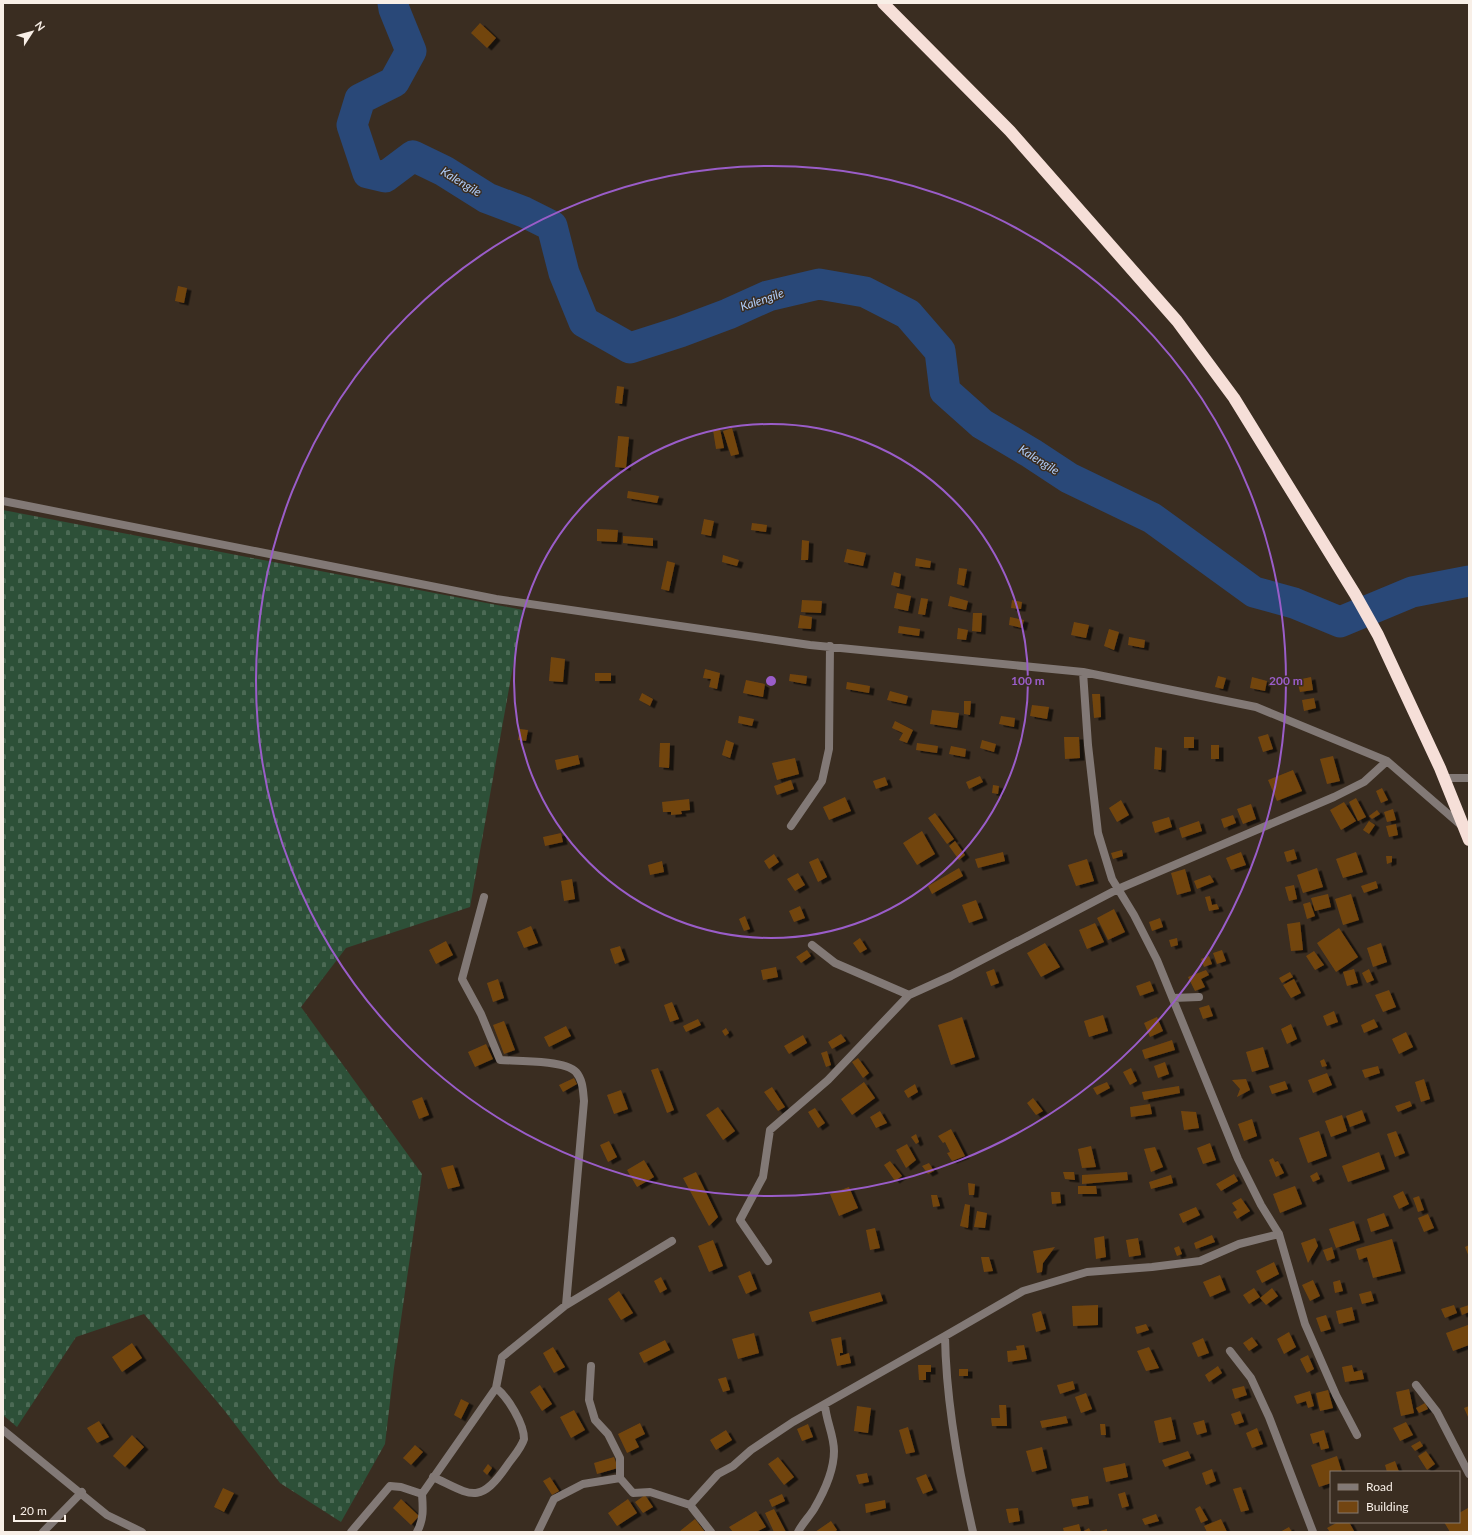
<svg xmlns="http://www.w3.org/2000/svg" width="1472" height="1535" font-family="Lato,sans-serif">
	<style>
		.cemetery { fill: url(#cemetery-stones) }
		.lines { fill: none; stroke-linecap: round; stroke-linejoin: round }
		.river { stroke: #294878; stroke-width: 31 }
		.building { fill: #724511; filter: url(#shadow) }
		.street { stroke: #827976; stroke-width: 8 }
		.highway { stroke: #f6dfd8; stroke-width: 12 }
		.ring { fill: none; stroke: #9a5dc9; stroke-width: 2 }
		.labels { text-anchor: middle; stroke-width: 3; stroke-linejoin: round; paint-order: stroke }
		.water-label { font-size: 12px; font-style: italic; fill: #b1cffc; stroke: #3a2d21 }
		.centre { fill: #9a5dc9; stroke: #3a2d21; stroke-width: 2 }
		.ring-label { font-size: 12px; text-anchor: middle; font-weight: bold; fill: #9a5dc9; stroke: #3a2d21; stroke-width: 3; stroke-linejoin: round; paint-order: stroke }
	</style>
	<defs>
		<pattern id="cemetery-stones" width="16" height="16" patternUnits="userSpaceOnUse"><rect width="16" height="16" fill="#2d5038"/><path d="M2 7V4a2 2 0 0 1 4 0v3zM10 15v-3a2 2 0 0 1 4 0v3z" fill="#4c6a55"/></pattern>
		<filter id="shadow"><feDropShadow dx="4.5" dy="2.5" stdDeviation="0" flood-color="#0009"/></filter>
	</defs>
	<rect width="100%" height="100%" fill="#3a2d21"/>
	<path class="cemetery" d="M3,510L523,610L470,907L346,948L301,1007L422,1174L394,1368L385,1444L341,1522L280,1483L224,1410L144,1314L76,1337L17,1427L3,1415Z"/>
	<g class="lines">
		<path class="river" d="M393,3L394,9L411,51L394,82L360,99L352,125L368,173L385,177L413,156L444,171L487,198L524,212L552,226L564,273L584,322L630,348L680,332L728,314L768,296L819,284L865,292L908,314L940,351L945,391L982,424L1031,453L1069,478L1152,518L1254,592L1294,603L1340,622L1412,592L1469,581"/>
	</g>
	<path class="building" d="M480,23L496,38L487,48L471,33Z
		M178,286L187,288L184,303L175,301Z
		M617,386L624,387L622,404L615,403Z
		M732,428L739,454L731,456L723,431Z
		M720,429L724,448L716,449L713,430Z
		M618,436L629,437L626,468L615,467Z
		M628,491L659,496L657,503L627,498Z
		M704,519L714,521L711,536L701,534Z
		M752,523L767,525L766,532L751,530Z
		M597,529L618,530L617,542L597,541Z
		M623,536L653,538V546L623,543Z
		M802,540L809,541L808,560H801Z
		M847,549L866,553L863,566L844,562Z
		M723,555L739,560L737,566L722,562Z
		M916,558L931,561L930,568L915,566Z
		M667,561L675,563L669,591L661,589Z
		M959,568L967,569L964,586L957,584Z
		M894,572L901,574L899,587L891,585Z
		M897,593L911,596L908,611L894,608Z
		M950,596L968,601L966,610L948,606Z
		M921,598L928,599L925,615L918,614Z
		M802,600L822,601L821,613L801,612Z
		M1012,600L1022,602L1021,609L1011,608Z
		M973,613H982L981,632L972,631Z
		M800,615L812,617L811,629L798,628Z
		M1010,617L1024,620L1022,628L1009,625Z
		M1074,622L1089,625L1086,638L1071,635Z
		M899,626L920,629L919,636L898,633Z
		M958,628L968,630L966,640L957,639Z
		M1109,629L1119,632L1114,650L1104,646Z
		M1129,637L1145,640L1144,648L1128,645Z
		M551,657L565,659L563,682L549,681Z
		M705,669L720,673L717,689L709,687L711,679L703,678Z
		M595,673H611V681H595Z
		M790,674L807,676L806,684L789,681Z
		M1218,676L1226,678L1223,689L1215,687Z
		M1252,677L1267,681L1265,691L1250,688Z
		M1311,677L1313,690L1300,692L1297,680Z
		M746,680L765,684L763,697L743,693Z
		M847,682L870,686L869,693L846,689Z
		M890,691L908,696L906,704L887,700Z
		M642,693L653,699L650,706L639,700Z
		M1092,694H1100L1101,717L1094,718Z
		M1314,698L1316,708L1304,711L1302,700Z
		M964,701H971L970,715L964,714Z
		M1032,705L1049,707L1047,719L1030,716Z
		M932,710L959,713L957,728L930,724Z
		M739,716L754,719L752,726L738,723Z
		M1001,716L1015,718L1014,727L999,724Z
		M895,721L913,730L907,743L899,740L903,733L892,728Z
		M520,729L528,730L526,741L518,740Z
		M1268,734L1273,749L1263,752L1258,737Z
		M1064,737H1079L1080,758L1065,759Z
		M1184,737H1194V748H1184Z
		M726,740L734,743L730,758L722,755Z
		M982,740L996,744L994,752L980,748Z
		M660,743H670L669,768L659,767Z
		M917,743L938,746L937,753L916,750Z
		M1211,745H1219V759H1211Z
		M951,746L966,749L965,757L949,754Z
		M1155,747L1162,748L1161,770L1154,769Z
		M578,755L580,764L557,770L555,760Z
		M1333,756L1340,781L1327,784L1320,759Z
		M795,758L799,774L777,780L772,763Z
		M1293,770L1302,791L1277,801L1268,780Z
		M980,776L983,782L969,789L966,782Z
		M885,777L888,785L876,789L873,781Z
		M791,780L794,789L777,795L774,786Z
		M993,785L999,786L998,794L992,793Z
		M1382,788L1388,800L1381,803L1376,791Z
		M845,797L851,811L829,820L823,807Z
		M1356,798L1366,817L1358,821L1349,802Z
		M689,799L690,810L681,811L682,814L671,815V812H663L662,802Z
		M1121,800L1129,815L1117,822L1109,808Z
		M1344,802L1356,821L1341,830L1330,810Z
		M1251,804L1256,819L1243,824L1237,809Z
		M1393,809L1396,820L1387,822L1384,812Z
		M1377,810L1380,814L1372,819L1369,816Z
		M935,813L954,839L947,844L928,818Z
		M1233,815L1236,823L1224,828L1221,819Z
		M1169,817L1172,827L1155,833L1152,822Z
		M1199,821L1202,831L1182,838L1179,828Z
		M1369,821L1375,825L1369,834L1363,830Z
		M1396,824L1398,835L1389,837L1386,826Z
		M922,831L935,854L917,865L903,843Z
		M561,833L563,842L545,846L543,837Z
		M955,841L965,855L959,860L949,846Z
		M1294,849L1297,859L1287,862L1284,852Z
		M1122,850L1123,856L1113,859L1111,853Z
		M1003,852L1005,861L978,868L975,859Z
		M1241,852L1246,865L1231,870L1226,858Z
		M1356,852L1363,872L1343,878L1336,859Z
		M774,854L779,862L769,869L764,861Z
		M1386,856H1392V862L1387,864Z
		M818,858L827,877L818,882L809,862Z
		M1087,859L1094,881L1076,886L1068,865Z
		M662,861L664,872L650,875L648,865Z
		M959,868L963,876L932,894L928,886Z
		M1317,868L1323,887L1303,893L1297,875Z
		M1185,869L1191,891L1177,895L1171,873Z
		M798,873L805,885L795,891L787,879Z
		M1210,875L1214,882L1197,889L1194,881Z
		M572,879L575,899L564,901L561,881Z
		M1376,881L1378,888L1364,893L1361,886Z
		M1294,885L1297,899L1289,901L1285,887Z
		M1328,894L1331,907L1315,911L1311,898Z
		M1351,894L1359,920L1343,925L1335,899Z
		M1210,896L1212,905L1217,904L1219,909L1209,911L1205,897Z
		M976,900L983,918L969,923L962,905Z
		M1310,902L1315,916L1307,919L1303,904Z
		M800,906L805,918L794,922L789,911Z
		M1114,909L1125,932L1108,940L1097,918Z
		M745,916L750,929L744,931L739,919Z
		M1160,918L1163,927L1152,931L1149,922Z
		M1300,922L1303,950L1291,951L1287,924Z
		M1095,923L1104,942L1087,949L1079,930Z
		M531,926L538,943L524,948L517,932Z
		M1339,928L1358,957L1336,972L1317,943Z
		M860,938L867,949L860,953L853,943Z
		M1177,938L1178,945L1171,947L1169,940Z
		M446,941L453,955L436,964L429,950Z
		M1045,943L1060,967L1041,977L1027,953Z
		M1381,943L1387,962L1373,967L1367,948Z
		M620,946L625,960L615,964L610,949Z
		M807,950L811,956L801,963L796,957Z
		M1222,950L1226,961L1217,964L1213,953Z
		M1314,951L1324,965L1315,970L1306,956Z
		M1209,956L1212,964L1204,967L1201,959Z
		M776,967L778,977L763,980L761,970Z
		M994,969L999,983L991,986L986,972Z
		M1354,969L1358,983L1347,986L1343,972Z
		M1369,969L1374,980L1367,983L1362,973Z
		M1206,970L1209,975L1201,979L1205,987L1195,991L1188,977Z
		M1290,972L1293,977L1282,983L1279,978Z
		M498,979L504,998L493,1002L487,983Z
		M1294,979L1301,993L1291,998L1283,985Z
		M1150,981L1154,991L1140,996L1136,986Z
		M1389,990L1396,1007L1383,1012L1375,995Z
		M672,1002L679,1019L670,1022L664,1005Z
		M1209,1005L1213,1016L1203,1019L1199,1008Z
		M1334,1011L1338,1022L1327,1026L1323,1016Z
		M1103,1015L1108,1031L1089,1037L1084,1021Z
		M962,1017L975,1057L951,1065L938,1025Z
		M1157,1017L1163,1031L1150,1037L1144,1023Z
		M698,1019L701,1025L686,1032L683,1026Z
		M1374,1019L1378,1027L1364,1033L1361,1025Z
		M504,1021L515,1050L504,1054L493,1025Z
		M1291,1024L1297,1039L1287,1044L1281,1029Z
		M566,1026L571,1036L549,1047L544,1037Z
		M726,1028L729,1033L725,1036L722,1031Z
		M1406,1032L1413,1047L1399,1054L1392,1039Z
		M841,1034L846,1041L832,1049L828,1042Z
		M803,1035L807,1043L789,1054L784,1046Z
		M1172,1040L1175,1050L1145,1059L1142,1050Z
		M486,1044L493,1059L475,1067L468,1052Z
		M1263,1047L1269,1067L1252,1072L1246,1052Z
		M827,1051L831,1065L826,1067L821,1053Z
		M858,1058L869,1073L863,1078L852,1062Z
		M1324,1059L1327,1066L1322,1067L1320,1061Z
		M1165,1062L1169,1074L1158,1078L1154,1066Z
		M1378,1066L1380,1073L1365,1078L1362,1070Z
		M658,1068L674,1110L667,1113L651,1070Z
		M1131,1068L1137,1081L1130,1085L1123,1072Z
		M1327,1073L1332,1085L1313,1093L1308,1080Z
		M574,1078L577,1084L563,1092L559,1085Z
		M1246,1079L1250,1090L1237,1097L1240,1089L1232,1080Z
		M1424,1079L1430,1099L1421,1102L1415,1082Z
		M1285,1081L1288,1089L1272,1094L1269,1086Z
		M864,1082L875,1098L852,1115L841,1099Z
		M1107,1082L1110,1088L1097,1095L1093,1088Z
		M915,1084L918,1092L908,1098L904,1091Z
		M1179,1086L1180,1093L1144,1100L1142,1092Z
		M772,1087L785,1107L778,1111L764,1092Z
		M621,1090L628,1109L614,1114L607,1095Z
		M422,1097L429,1115L419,1119L412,1101Z
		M1033,1098L1043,1111L1036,1115L1027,1103Z
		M1410,1101L1412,1106L1398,1112L1395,1106Z
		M1150,1104L1152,1114L1131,1117L1130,1107Z
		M718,1107L735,1131L723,1140L706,1115Z
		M815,1108L825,1123L818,1128L808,1112Z
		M1362,1110L1366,1121L1350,1127L1346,1116Z
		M880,1111L887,1123L876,1128L870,1117Z
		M1181,1111L1196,1112L1199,1128L1184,1130Z
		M1342,1115L1347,1131L1331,1137L1325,1121Z
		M1252,1119L1257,1136L1244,1141L1238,1124Z
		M951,1129L965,1156L952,1161L947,1153L950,1152L945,1142L943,1143L938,1136Z
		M1319,1131L1327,1156L1308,1163L1299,1138Z
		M1396,1131L1405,1153L1395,1157L1387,1134Z
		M916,1134L919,1142L916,1144L911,1137Z
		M609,1141L617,1157L608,1162L600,1145Z
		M1210,1143L1216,1160L1203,1164L1197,1148Z
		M907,1144L916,1160L906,1168L896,1150Z
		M1091,1146L1096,1167L1082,1168L1078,1149Z
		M1155,1147L1163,1167L1151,1172L1144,1149Z
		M1379,1152L1385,1169L1348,1182L1342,1166Z
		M1273,1158L1275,1162L1278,1161L1284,1173L1276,1177L1269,1160Z
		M644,1160L654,1177L637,1187L627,1170Z
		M890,1161L902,1176L895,1181L884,1165Z
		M929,1163L934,1171L928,1174L922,1166Z
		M453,1165L460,1186L448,1189L441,1168Z
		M696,1172L718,1217L709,1226L683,1178Z
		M1063,1172H1074L1075,1180L1065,1179Z
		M1127,1172L1128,1180L1082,1184V1175Z
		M1317,1172L1320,1179L1313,1182L1310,1176Z
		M1234,1174L1238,1181L1221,1191L1216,1184Z
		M1171,1175L1173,1183L1151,1189L1149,1182Z
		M968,1183L975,1184L974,1195H969Z
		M1078,1186H1096L1097,1194H1078Z
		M1295,1186L1302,1204L1280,1213L1273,1194Z
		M849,1187L858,1208L839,1216L830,1194Z
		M1403,1191L1409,1204L1399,1209L1393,1196Z
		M1051,1192H1060L1061,1203L1052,1204Z
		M931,1195H937L940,1206L933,1207Z
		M1419,1196L1424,1210L1418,1212L1413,1198Z
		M1241,1198L1250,1211L1237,1219L1233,1212L1237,1210L1232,1203Z
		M965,1204L970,1205L968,1228L960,1226Z
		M1196,1207L1200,1215L1183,1223L1179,1214Z
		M977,1211L987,1213L985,1228L974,1227Z
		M1384,1213L1389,1226L1371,1232L1367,1219Z
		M1428,1214L1434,1228L1424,1232L1418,1218Z
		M1354,1221L1360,1240L1336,1248L1329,1229Z
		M875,1228L880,1248L870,1250L866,1230Z
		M1212,1235L1215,1242L1196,1249L1194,1243Z
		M1104,1236L1106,1257L1096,1259L1094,1238Z
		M1138,1238L1141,1255L1129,1257L1126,1240Z
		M1315,1238L1318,1246L1308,1263L1301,1243Z
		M1392,1239L1401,1271L1373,1278L1367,1257L1359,1260L1356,1249Z
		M713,1240L723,1266L709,1272L698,1246Z
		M1469,1245V1257L1465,1247Z
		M1179,1246L1182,1254L1177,1256L1174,1248Z
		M1055,1247L1043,1263L1042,1272L1037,1273L1033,1251Z
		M1332,1247L1335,1258L1327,1261L1323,1250Z
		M981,1257H989L993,1271L984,1272Z
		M1274,1262L1279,1274L1262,1283L1256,1271Z
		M750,1271L757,1289L746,1294L738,1276Z
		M1220,1275L1226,1290L1210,1297L1203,1282Z
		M661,1277L667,1289L660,1293L654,1281Z
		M1313,1280L1320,1296L1310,1301L1302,1285Z
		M1340,1280L1343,1291L1335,1293L1333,1282Z
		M1254,1288L1260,1297L1249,1304L1243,1295Z
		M1272,1288L1278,1296L1266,1305L1260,1298Z
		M619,1291L633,1313L621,1320L608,1299Z
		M1371,1291L1374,1301L1362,1304L1359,1294Z
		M880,1292L883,1301L812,1322L809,1312Z
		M1098,1305V1325L1073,1326L1072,1306Z
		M1454,1305L1457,1313L1445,1318L1441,1309Z
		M1469,1305V1312L1462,1315L1460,1308Z
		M1352,1307L1355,1320L1339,1324L1336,1311Z
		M1041,1311L1046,1329L1036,1332L1032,1314Z
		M1326,1315L1331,1329L1321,1332L1316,1318Z
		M1146,1324L1149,1330L1137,1334L1135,1327Z
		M1468,1325L1469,1345L1453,1351L1446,1333Z
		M1289,1332L1296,1347L1284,1354L1277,1339Z
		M754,1333L759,1353L738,1359L732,1339Z
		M841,1337L843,1353H840V1356L849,1353L851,1363L837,1366L831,1339Z
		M1252,1337L1258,1345L1249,1351L1243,1343Z
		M1203,1338L1209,1353L1198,1357L1192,1343Z
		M665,1340L670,1350L644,1363L639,1353Z
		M132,1343L142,1358L122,1372L112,1357Z
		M1024,1345L1027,1359L1008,1362L1007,1351L1017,1350L1016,1346Z
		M553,1347L565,1367L554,1373L543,1353Z
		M1149,1347L1159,1368L1146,1371L1137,1351Z
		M1308,1355L1314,1369L1307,1373L1300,1359Z
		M918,1365H931V1372H926V1380H919Z
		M1352,1365L1354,1372L1362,1370L1364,1379L1345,1382L1342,1367Z
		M1218,1366L1222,1373L1209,1382L1205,1375Z
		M959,1369H968V1376H959Z
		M726,1377L730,1390L723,1392L718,1379Z
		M1073,1381L1075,1389L1060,1394L1057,1385Z
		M540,1385L552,1404L542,1411L530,1392Z
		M1244,1386L1247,1395L1235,1399L1232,1389Z
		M1409,1389L1414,1413L1401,1416L1396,1392Z
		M1328,1390L1333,1408L1320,1411L1316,1393Z
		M1310,1391L1314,1406L1308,1408L1306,1401L1297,1404L1294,1396Z
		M1086,1393L1092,1409L1081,1413L1075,1397Z
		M461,1399L469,1403L461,1419L454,1415Z
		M1425,1403L1428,1409L1419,1413L1416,1408Z
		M999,1405H1006L1007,1426H992L991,1418H1000Z
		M857,1406L871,1408L868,1433L854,1431Z
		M1469,1406V1419L1464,1408Z
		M574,1410L585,1430L571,1438L560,1417Z
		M1240,1411L1244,1422L1235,1425L1231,1414Z
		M1066,1416L1068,1423L1042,1428L1040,1421Z
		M1171,1417L1176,1439L1159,1443L1154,1421Z
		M1204,1420L1207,1432L1197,1435L1193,1423Z
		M99,1421L109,1437L97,1443L87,1428Z
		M1406,1422L1413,1435L1400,1441L1393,1428Z
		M640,1423L645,1434L635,1439L639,1447L627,1453L618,1434Z
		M808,1424L813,1437L802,1441L797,1429Z
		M1100,1424H1105L1106,1435H1101Z
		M908,1427L915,1452L906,1454L899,1430Z
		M1257,1428L1263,1444L1252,1448L1246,1433Z
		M726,1430L732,1440L716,1450L710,1440Z
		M1324,1430L1329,1448L1321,1450L1319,1442L1313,1444L1310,1434Z
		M132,1435L144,1447L125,1467L113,1456Z
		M1420,1441L1423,1446L1415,1451L1411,1446Z
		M415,1445L423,1452L411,1465L403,1458Z
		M1042,1447L1047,1468L1032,1472L1026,1451Z
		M1188,1451L1191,1458L1165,1467L1162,1460Z
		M1426,1451L1435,1464L1427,1470L1418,1456Z
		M1337,1456L1342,1472H1331V1483L1319,1487L1311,1465Z
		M614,1457L618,1468L597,1474L594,1463Z
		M778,1457L794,1477L784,1485L768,1464Z
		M1395,1461L1399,1472H1387L1385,1465Z
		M1125,1463L1128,1477L1106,1482L1103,1468Z
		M488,1464L492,1468L487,1475L483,1471Z
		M1212,1469L1216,1481L1206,1485L1202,1473Z
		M867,1473L869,1482L859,1484L856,1475Z
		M926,1474L933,1490L923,1494L916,1478Z
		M550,1477L559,1491L552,1495L543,1481Z
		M1241,1487L1249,1510L1241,1512L1233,1489Z
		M223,1488L234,1493L224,1512L214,1507Z
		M1125,1492L1129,1506L1122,1508L1118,1494Z
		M782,1494L785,1501L772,1507L769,1500Z
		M645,1495L653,1507L643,1513L635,1502Z
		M1088,1496L1089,1504L1073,1507L1071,1499Z
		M401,1499L419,1516L411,1525L393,1508Z
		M628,1499L637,1513L617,1526L608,1513Z
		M885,1500L886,1508L866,1513L865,1504Z
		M1200,1506L1208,1520L1201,1523L1195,1509Z
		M1018,1508L1020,1521L1009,1523L1006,1509Z
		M1468,1508L1469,1532H1450L1444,1522H1459V1513Z
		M774,1509L786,1532H774L765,1513Z
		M756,1511L766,1527L756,1532H733L729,1527Z
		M1156,1514L1159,1521L1145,1525L1142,1519Z
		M695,1519L705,1532H681L680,1531Z
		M1221,1519L1227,1532H1207L1204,1526Z
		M831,1521L837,1530L834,1532H815Z
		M1338,1522H1349L1354,1531L1330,1532L1327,1528Z
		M1079,1524L1081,1532H1064L1063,1528Z
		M1289,1527L1292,1532H1280Z
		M1089,1528L1091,1532H1082Z
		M1107,1529V1532H1096Z"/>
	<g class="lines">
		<path class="street" d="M3,501L496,599L810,645L1083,672L1256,707L1387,761L1462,826
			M1083,672L1088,745L1098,833L1112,879L1134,915L1157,960L1238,1159L1261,1205L1279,1234L1305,1324L1336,1395L1357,1435
			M1444,778H1469
			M791,826L822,781L829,749L830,646
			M484,897L462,979L481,1014L500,1060C517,1061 565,1060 576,1072C583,1080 583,1091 584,1101L566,1305
			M812,945L835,963L909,995L951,976L1118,889L1334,797L1364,782L1387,761
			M1173,998L1199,997
			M768,1261L740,1220L763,1177L770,1130L828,1080L909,995
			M1230,1351L1251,1378L1269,1417L1313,1532
			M591,1366L589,1400L595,1420L608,1434L620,1458V1478L633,1493L650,1492L690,1505
			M1416,1385L1437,1412L1469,1474
			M3,1430L107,1515L142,1532
			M433,1477C470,1494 479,1506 506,1467C512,1458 521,1449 524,1439C524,1424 508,1397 496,1388
			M43,1532L82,1492
			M351,1532L390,1486L401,1487L422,1494L496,1388L502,1357L566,1305L672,1241
			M417,1532C424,1519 423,1508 422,1494
			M538,1532L554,1499L583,1484L620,1478
			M711,1532L690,1505L718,1474L733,1466L751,1450L793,1422L945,1336
			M798,1532C802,1524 809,1517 814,1509C824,1492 834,1471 834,1451C834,1435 826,1421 825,1405
			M973,1532C958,1468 946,1402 945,1336L1023,1291L1087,1272L1152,1267L1200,1261L1239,1244L1279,1234"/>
		<path class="highway" d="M883,3L1010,131L1177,321L1234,398L1355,594L1378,635L1440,768L1469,840"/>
	</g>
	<g class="ring">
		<circle cx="771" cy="681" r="257"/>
		<circle cx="771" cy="681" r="515"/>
	</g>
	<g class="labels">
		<g class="water-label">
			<text transform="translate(461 182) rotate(31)" y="4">Kalengile</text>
			<text transform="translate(762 300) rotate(-19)" y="4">Kalengile</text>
			<text transform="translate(1039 460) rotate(32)" y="4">Kalengile</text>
		</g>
	</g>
	<circle cx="771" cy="681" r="6" class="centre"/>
	<g class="ring-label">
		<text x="1028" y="685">100 m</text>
		<text x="1286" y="685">200 m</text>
	</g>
	<rect width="1472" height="1535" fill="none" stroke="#f8efe7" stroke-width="8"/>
	<rect x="1330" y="1471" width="130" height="52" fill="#3a2d21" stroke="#867b70"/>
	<rect x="1338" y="1484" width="20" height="6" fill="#827976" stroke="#867b70"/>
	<text x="1366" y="1491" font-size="12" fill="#f8efe7">Road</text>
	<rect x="1338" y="1501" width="20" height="12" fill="#724511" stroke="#867b70"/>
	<text x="1366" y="1511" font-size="12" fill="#f8efe7">Building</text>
	<g transform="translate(32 32) rotate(54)" stroke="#3a2d21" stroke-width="3" paint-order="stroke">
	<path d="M0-3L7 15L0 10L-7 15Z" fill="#f8efe7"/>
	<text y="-6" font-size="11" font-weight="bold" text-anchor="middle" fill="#f8efe7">N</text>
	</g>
	<path d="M14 1515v6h51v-6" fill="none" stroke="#f8efe7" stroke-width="2"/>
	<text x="20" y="1515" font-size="12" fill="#f8efe7" stroke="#3a2d21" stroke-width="3" paint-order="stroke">20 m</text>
</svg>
